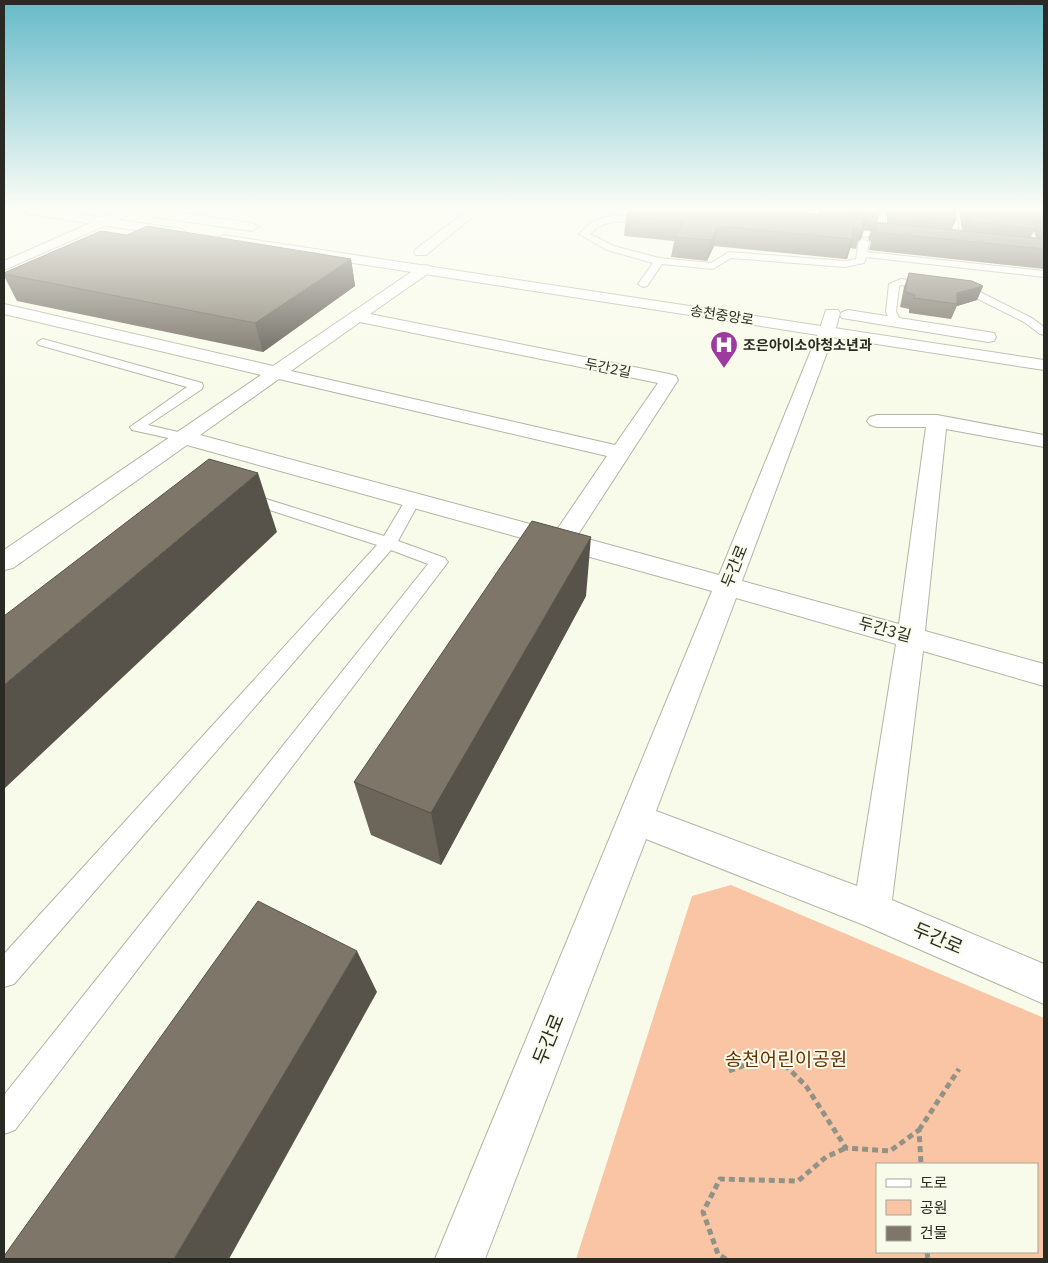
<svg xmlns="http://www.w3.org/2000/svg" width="1048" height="1263" font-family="'IBM Plex Sans','Noto Sans KR',sans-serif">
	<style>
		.green { fill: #f9c5a5; fill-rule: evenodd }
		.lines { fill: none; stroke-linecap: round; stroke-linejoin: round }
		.service-casing { stroke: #b2b4a4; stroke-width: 2 }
		.minor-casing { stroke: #b2b4a4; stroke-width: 2 }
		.tertiary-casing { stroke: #b2b4a4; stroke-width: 2 }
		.path { stroke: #929387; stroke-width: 5; stroke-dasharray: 6 4; stroke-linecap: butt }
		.service { fill: #fff; fill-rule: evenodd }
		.minor { fill: #fff; fill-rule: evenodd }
		.tertiary { fill: #fff; fill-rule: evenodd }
		.wall { fill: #6c655a; fill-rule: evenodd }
		.shaded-wall { fill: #58534a }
		.building { fill: #7d7669; stroke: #58534a }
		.labels { text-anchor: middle; stroke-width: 4; stroke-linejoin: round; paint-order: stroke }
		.far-street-label { font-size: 14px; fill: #2a2a24; stroke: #f9fbea }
		.far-poi-label { font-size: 14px; font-weight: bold; fill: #2a2a24; stroke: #f9fbea; text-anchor: start }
		.street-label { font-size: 16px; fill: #2a2a24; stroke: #f9fbea }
		.near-street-label { font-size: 19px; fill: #2a2a24; stroke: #f9fbea }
		.near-park-label { font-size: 19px; fill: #673102; stroke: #f9fbea }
	</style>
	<rect width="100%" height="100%" fill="#f9fbea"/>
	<path class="green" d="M731,885L1044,1018V1259H576L692,896ZM877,1164H1037V1252H877Z"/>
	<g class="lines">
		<defs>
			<path id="service" d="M877,210H885V233L897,234V238L837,235L832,232L837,229L876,232Z
				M949,210H957L959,244L956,245L951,242Z
				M613,215L649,219L653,222L649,225C625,222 609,216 590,234L614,246L659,258L711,263L729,252L845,261L856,259L859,242L864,239L869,242L867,252L1044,271V277L866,257L864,263L845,267L731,258L713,269L662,264L647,286L643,287L638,284L653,263L607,250L579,234L593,221Z
				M901,279L972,288L1032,318L1044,327V335L1040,334L1024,322L966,293L901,285L899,286L896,312L902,323L900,325H892L886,312L889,284Z
				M43,339L202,383L203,386L202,389L148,425L187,434L189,437L182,441L132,430L130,427L187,387L39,345L37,343L39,341Z
				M244,492L384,536L408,496H418L421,499L398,541L445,558L448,562L15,1130L4,1134V1095L428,564L391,550L14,984L4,987V954L377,545L239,500L236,497L239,494Z"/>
			<path id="minor" d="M120,210H130L131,212L129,215L4,270V261Z
				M468,210H481L426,255H416L414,252L416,249Z
				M425,265L430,266L432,269L430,272L370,314L669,374L676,376L678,380L577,536L719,575L819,331L826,310H838L840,313L835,331L742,581L899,624L926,427H877L870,425L867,421L870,417L877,415H937L1044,435V447L946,429L925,631L1044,664V686L923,651L892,900L1044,964V1004L864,925L646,839L485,1259H435L712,591L187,445L13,568L4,570V550L261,375L4,314V304L273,366L420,266ZM360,322L658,383L615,445L291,371ZM279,379L607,456L556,531L200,435ZM736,598L896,644L857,886L656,811Z"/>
			<path id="tertiary" d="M21,210H50L181,229L188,233L181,237L27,214Z
				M158,210L252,223L259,227L252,231L154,217L152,214Z
				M223,235L1044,360V370L218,242L216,239Z
				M848,310L988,332L994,333L996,337L994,341L988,342L842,318L840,315L842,312Z"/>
		</defs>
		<use href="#service" class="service-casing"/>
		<use href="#minor" class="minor-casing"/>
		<use href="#tertiary" class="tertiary-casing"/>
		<path class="path" d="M729,1071L756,1061L779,1059L806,1086L846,1148L890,1151L919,1130L921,1164
			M919,1130L959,1069
			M927,1252L928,1259
			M726,1259L718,1254L703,1212L720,1179L798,1181L826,1157L846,1148"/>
		<use href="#service" class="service"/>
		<use href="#minor" class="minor"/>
		<use href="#tertiary" class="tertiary"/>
	</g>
	<path class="wall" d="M630,210H809L807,213L819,214V210H880V213L877,222L887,223V210H955L956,220L952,229L962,230L959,210H1029L1030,213L1031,210H1044V269L869,250L871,242L868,239L871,231L864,230L861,239L858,241L856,249L850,248L847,259H845L714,246L707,261L671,257L674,241L624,236L626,216ZM1034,231L1036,238L1031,237Z
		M127,235L351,259L355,286L263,352L17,301L4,276V273Z
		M909,273L983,286L977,300L957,306L951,319L909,313V309L900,307L904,287Z
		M586,596L441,865L371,835L354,782Z"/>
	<path class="shaded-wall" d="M867,219L861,239L858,241L863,222Z
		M718,226L714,246L707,261L711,240Z
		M851,239H853L847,259H845Z
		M351,259L355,286L263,352L255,323Z
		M983,286L977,300L957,306V293Z
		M258,473L277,532L4,789V685Z
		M591,537L586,596L441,865L431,813Z
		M357,951L377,992L229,1259H174Z"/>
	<path class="building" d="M630,210H772L867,219L863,222L862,229L853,228V239H851L718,226L711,240L674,237L683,222L626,216Z
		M848,210H880V213Z
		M893,210H955L956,220L893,214Z
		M968,210H1029L1035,229L970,221Z
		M1040,210H1044V219Z
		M874,222L1044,239V249L875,232L877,224Z
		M147,226L351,259L255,323L4,274V273L101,231L127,235Z
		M909,273L972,281L983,286L957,293V304L914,298L915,295L905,292Z
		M209,459L258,473L4,685V616Z
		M532,521L591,537L431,813L354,782Z
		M258,901L357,951L174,1259H4V1256Z"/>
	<linearGradient id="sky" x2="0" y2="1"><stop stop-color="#66bac9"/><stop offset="0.54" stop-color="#fcfdf6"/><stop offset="1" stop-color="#fcfdf6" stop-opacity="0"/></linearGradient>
	<rect width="1048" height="386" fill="url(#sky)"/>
	<defs>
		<symbol id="hospital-pin" viewBox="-11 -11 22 30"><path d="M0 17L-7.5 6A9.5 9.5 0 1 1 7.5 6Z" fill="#9e3a9f" stroke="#f9fbea"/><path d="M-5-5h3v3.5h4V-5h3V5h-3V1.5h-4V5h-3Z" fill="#fff"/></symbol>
	</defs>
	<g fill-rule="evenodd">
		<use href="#hospital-pin" x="708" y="329" width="32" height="43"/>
	</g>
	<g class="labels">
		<g class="far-street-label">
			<text transform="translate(722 315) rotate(9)" y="5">송천중앙로</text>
			<text transform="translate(608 368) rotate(12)" y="5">두간2길</text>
		</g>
		<g class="far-poi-label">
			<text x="743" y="350">조은아이소아청소년과</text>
		</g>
		<g class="street-label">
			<text transform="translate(734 566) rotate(-68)" y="6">두간로</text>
			<text transform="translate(885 629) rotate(15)" y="6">두간3길</text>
		</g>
		<g class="near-street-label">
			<text transform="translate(938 938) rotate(23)" y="7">두간로</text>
			<text transform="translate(548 1039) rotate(-68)" y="7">두간로</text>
		</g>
		<g class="near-park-label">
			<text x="786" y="1066">송천어린이공원</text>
		</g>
	</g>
	<rect width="1048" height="1263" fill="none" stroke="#2a2a24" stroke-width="10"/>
	<rect x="876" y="1163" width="162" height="90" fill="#f9fbea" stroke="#a6a79b"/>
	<rect x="886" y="1179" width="25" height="8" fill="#ffffff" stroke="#a6a79b"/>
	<text x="920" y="1188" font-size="15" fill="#2a2a24">도로</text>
	<rect x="886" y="1200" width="25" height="15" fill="#f9c5a5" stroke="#a6a79b"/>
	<text x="920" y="1213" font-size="15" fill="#2a2a24">공원</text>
	<rect x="886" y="1226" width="25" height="15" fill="#7d7669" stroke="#a6a79b"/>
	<text x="920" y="1238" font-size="15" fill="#2a2a24">건물</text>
</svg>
